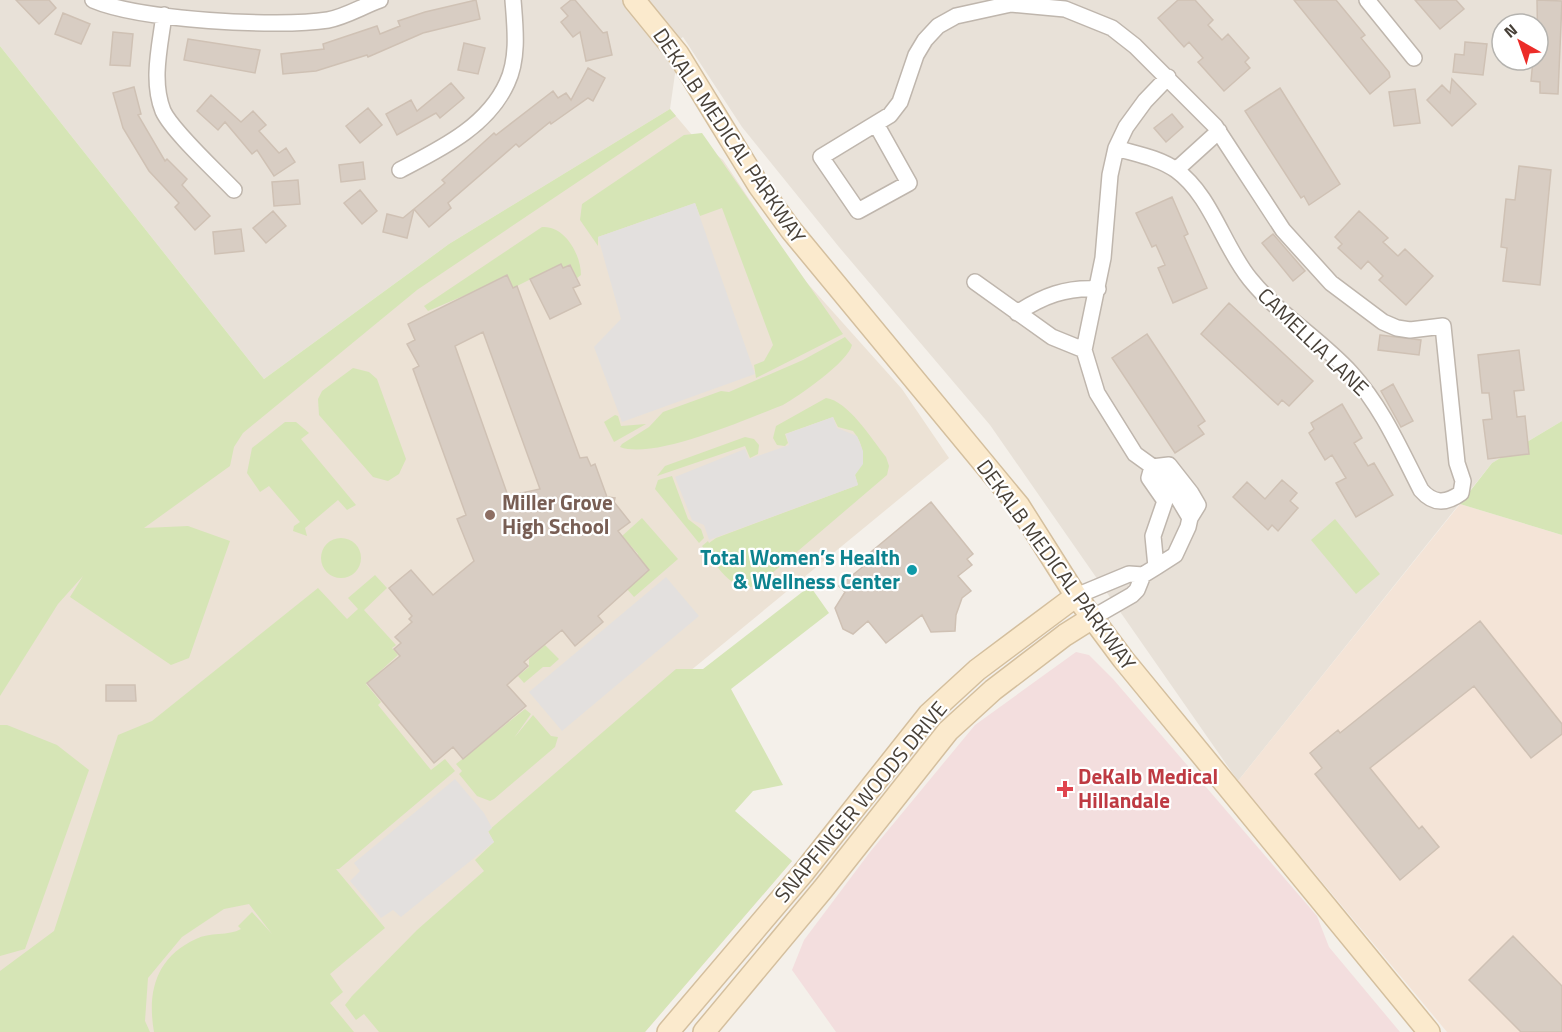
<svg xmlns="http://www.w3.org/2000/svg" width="1562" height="1032" font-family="'Titillium Web',sans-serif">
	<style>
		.residential { fill: #e8e1d8; fill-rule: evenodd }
		.commercial { fill: #f4e4d7 }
		.education { fill: #ece2d5 }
		.medical { fill: #f3dede }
		.green { fill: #d6e5b6 }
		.parking { fill: #e3e0de }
		.building { fill: #d8cdc3; stroke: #cfc1b4; stroke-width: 1.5; fill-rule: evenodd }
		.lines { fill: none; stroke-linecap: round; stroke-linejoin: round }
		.minor-casing { stroke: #bfb6ad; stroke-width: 18 }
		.secondary-casing { stroke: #d4bf9e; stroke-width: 24 }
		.minor { stroke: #fff; stroke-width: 15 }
		.secondary { stroke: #fbeacd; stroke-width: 21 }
		.education-dot { fill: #8d6e63; stroke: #fff; stroke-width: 2 }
		.culture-dot { fill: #0f9aa8; stroke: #fff; stroke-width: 2 }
		.health-dot { fill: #e0444e; stroke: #fff; stroke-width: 2 }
		.labels { text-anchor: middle; stroke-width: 4.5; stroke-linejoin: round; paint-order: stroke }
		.street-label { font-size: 21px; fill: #474038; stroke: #fff }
		.education-label { font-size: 21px; font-weight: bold; fill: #785e54; stroke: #fff; text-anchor: start }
		.culture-label { font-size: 21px; font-weight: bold; fill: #0d838f; stroke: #fff; text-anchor: end }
		.health-label { font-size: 21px; font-weight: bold; fill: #be3a42; stroke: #fff; text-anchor: start }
	</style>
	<rect width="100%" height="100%" fill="#f4f0ea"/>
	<path class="residential" d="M0,0H1562V421L1492,463L1238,781L990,425L839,247L742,127L683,37L680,39L670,109L449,244L264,379L0,46ZM1502,24H1538V60H1502Z"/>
	<path class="commercial" d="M1460,504L1562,535V1032H1447L1238,781Z"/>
	<path class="education" d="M670,109L692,135L723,160L800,275L902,389L949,458L645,708L632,722L792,861L645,1032H0V596L449,244Z"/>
	<path class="medical" d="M1076,652L1089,655L1113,679L1317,916L1329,947L1400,1032H836L792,970L804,940L870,852L975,725Z"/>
	<path class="green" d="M0,46L264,379L449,244L670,109L676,116L417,290L243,433L234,447L230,466L144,528L188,526L230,541L189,658L171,665L70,597L83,576L58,604L0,696Z
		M702,133L843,334L756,378L754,365L764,361L773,345L722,208L700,216L695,203L598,237V246L580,220L582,204L684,135Z
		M542,227C565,225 581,255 581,275L577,278L570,264L563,268L561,264L513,288L508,277L428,311L424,306Z
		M845,337L852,345C848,362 799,396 783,405C746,419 654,460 620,447L622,444L649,427L663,412L721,391L729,392L803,360Z
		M353,368L369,372L377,379L406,459L399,474L388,481L373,477L319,415L318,399L322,391Z
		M826,398C848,401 871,438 886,457L889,466L887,475L764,580H760L757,585C733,596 716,564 702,546L708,541L709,543L716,538L858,485L855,475C865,460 865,446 853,431L838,427L833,417L785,434L788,443L785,446L777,445L773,438L776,426Z
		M615,415L618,416L621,426L646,424L614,442L604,422Z
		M1562,421V535L1460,504L1492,463Z
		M285,422H296L309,433L301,439L356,505L347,510L338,500L305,528L307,536L293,531L294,526L300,522L269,486L260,492L247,473L252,448Z
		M745,437L754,439L759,445L758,454L750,458L745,446L657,476L665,466Z
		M672,476L688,519L701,529L704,538L699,543L655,489L658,480Z
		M642,518L678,559L634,597L627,589L638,554L622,536Z
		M1335,519L1380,574L1356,594L1311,540Z
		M321 558a20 20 0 1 1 40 0a20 20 0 1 1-40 0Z
		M375,575L387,588L364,610L396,645L392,648L398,655L366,684L381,702L378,705L431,770L445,759L455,771L339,869H336L385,928L330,974L343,992L330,1003L354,1032H154C147,992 156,957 196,939C209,932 229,936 241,929L238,926L252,912L272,934L249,904L224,909L182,937L148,978L145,1021L150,1032H0V971L54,931L118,735L152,721L318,588L347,619L358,609L348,598Z
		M810,586L829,613L731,689L783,785L753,791L735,811L792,861L645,1032H379L364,1014L356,1020L345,1005L352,996L417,930L484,871L475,860L494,842L488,831L676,669H703Z
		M545,645L559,659L550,667H543L524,683L518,676L529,667V659Z
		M525,709L531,714L514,738L533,715L551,736L558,737L555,747L494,799L490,801L477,796L459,774L462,771L456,764Z
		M0,725H7L57,745L89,770L25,949L0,956Z"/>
	<path class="parking" d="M695,203L755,374L622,422L594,347L621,319L598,237Z
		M833,417L837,428L857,436L863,451V464L855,475L858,485L709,540L704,525L692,520L675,477L745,449L749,459L789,445L786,434Z
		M666,577L699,616L562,731L529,692Z
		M455,779L484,813L492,828L488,832L494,842L401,917L393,910L381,918L350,881L360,871L354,863Z"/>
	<path class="building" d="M16,0H49L56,8L39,24Z
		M476,0L480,19L423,33L368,57L367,55L316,71L283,74L281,54L324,49L323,44L377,26L380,34L400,26L398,21L425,12Z
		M571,0H575L603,33L607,32L612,55L586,61L580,32L573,37L561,22L568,16L561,8Z
		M1178,0H1195L1213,20L1208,25L1222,40L1228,34L1249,58L1245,62L1250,68L1224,91L1198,62L1203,58L1189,42L1184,47L1158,18Z
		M1294,0H1336L1365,35L1361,38L1389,72L1390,77L1370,94Z
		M1415,0H1456L1464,9L1440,29Z
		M1537,0L1562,1L1558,94L1540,93V82L1531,81L1533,60H1538Z
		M63,13L90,24L81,44L55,34Z
		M113,32L133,34L130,66L110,65Z
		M188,39L260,50L255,73L184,60Z
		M1465,42L1487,44L1483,75L1453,72L1455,54L1464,55Z
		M464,43L485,48L478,74L458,70Z
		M588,68L605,78L593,101L588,98L551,124L550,122L519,147L516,144L448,203L451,208L429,227L414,209L445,183L442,180L494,133L496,135L553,91L558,98L566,93L571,100Z
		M1452,79L1476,104L1452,126L1427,100L1442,85L1450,93Z
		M451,83L464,98L440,118L436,113L397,135L386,114L411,100L417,111Z
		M134,87L141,114L138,115L165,161L167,159L187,179L182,185L210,216L195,230L175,207L179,203L149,171L123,128L113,93Z
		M1280,88L1340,184L1309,205L1304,196L1301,198L1245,111Z
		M1415,89L1420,123L1394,126L1389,92Z
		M211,95L241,122L253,111L266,125L259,131L279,153L286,148L295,162L274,176L257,150L252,154L225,122L218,130L197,111Z
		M368,108L382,125L360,143L346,126Z
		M1172,114L1183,127L1166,142L1154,128Z
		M363,162L365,179L341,182L339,165Z
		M1519,166L1551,170L1540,285L1503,281L1507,248L1501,247L1506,199L1515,200Z
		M298,180L300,204L274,206L272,182Z
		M360,190L377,211L362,224L344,203Z
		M1172,197L1188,234L1184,236L1207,288L1173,303L1158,268L1165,265L1156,245L1152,247L1136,213Z
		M414,209L407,238L383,232L387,214L403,218Z
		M273,211L286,226L266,243L253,228Z
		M1359,211L1388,238L1383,242L1398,256L1405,249L1433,276L1406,305L1379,280L1383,276L1368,261L1361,269L1338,248L1342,244L1335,237Z
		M241,229L244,251L215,254L213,232Z
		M1273,234L1305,271L1293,281L1262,243Z
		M561,264L563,268L570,265L580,285L573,288L581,304L550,319L530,279Z
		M507,275L513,288L517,286L580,458L587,457L591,466L595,464L607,497L615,498L614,502L630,522L618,531L649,570L598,616L603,622L575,646L562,630L524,662L528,666L507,685L526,706L463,759L453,747L434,763L367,683L400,656L394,649L401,643L395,637L412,622L409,619L412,616L389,588L411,570L433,595L474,561L457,519L466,515L413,369L419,366L407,344L415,340L408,324ZM483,332L540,489L508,496L455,346Z
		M1229,303L1313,381L1289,406L1282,400L1278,405L1201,334Z
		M1147,334L1205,421L1198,426L1204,434L1175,453L1112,358Z
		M1380,335L1421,340L1419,355L1378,350Z
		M1519,350L1524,390L1514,391L1517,417L1525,416L1529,454L1488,459L1483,420L1492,419L1489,393H1482L1478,355Z
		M1393,384L1413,421L1401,427L1381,391Z
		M1342,404L1362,438L1354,443L1368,466L1374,463L1393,495L1356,517L1336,483L1346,478L1332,455L1325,460L1309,433L1314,429L1311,423Z
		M1282,480L1297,493L1290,501L1298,508L1278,531L1272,525L1268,530L1233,497L1247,482L1265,499Z
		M931,502L973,554L967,559L972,565L958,576L971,591L962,598L956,615L955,631L931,632L922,615L886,643L868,621L853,634L843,629L835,608L845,592L839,586L870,561L866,556Z
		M1480,621L1562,724V734L1531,758L1474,686L1370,768L1419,829L1422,826L1439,847L1400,880L1315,774L1322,768L1310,753L1338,730L1340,733Z
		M106,685H135L136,701H106Z
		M1513,936L1562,986V1032H1521L1469,980Z"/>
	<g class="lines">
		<defs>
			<path id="minor" d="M93,0C140,20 277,28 328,20C345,17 363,6 380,0
				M1367,0L1414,58
				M164,15C160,46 151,81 163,111C172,131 218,173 234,190
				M876,124L909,183L858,211L821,157L890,115L900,102L916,55L925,40L938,26L956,16L1011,4L1065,9L1112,28L1135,46L1215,126L1283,230L1331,283L1383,322L1397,328L1410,330L1443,326L1457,463L1463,481L1461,493C1446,504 1433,504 1421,490C1400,449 1382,407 1351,373C1320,339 1279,315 1250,279C1223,246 1211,195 1176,170C1159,158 1136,154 1116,148
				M400,170C440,149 487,127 507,83C519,58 515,26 513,0
				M1176,170L1219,131
				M975,282L1052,337L1084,350
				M1017,313C1043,296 1066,287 1098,289
				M1152,467L1149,478L1165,501L1153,536L1156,567
				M1152,467L1169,465L1191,493L1198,505L1190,518
				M1076,596L1129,574L1143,575L1156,567L1175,555L1188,527L1190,518L1178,498L1160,472L1135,454L1097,393L1084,350L1103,258L1110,175L1116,148L1126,127L1145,101L1168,77
				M1092,618L1132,595L1137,590L1143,575"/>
			<path id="secondary" d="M634,0L678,54L759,186L791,230L1019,506L1076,596L1123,659L1429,1032
				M668,1032L803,873L929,714L977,670L1076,596
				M704,1032L823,889L948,731L993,690L1065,635L1092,618"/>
		</defs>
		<use href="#minor" class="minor-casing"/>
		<use href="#secondary" class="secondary-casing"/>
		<use href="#minor" class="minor"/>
		<use href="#secondary" class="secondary"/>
	</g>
	<circle class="education-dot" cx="490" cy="515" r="6"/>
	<circle class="culture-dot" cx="912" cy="570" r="6"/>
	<path class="health-dot" d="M1062 780h6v6h6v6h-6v6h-6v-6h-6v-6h6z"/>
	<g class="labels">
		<g class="street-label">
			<text transform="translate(729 136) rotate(56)" y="7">DEKALB MEDICAL PARKWAY</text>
			<text transform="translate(1313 342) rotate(44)" y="7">CAMELLIA LANE</text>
			<text transform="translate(1056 565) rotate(54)" y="7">DEKALB MEDICAL PARKWAY</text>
			<text transform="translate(861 802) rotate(-50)" y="7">SNAPFINGER WOODS DRIVE</text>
		</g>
		<g class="education-label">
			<text x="502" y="510">Miller Grove<tspan x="502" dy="24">High School</tspan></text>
		</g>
		<g class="culture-label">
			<text x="900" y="565">Total Women’s Health<tspan x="900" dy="24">&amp; Wellness Center</tspan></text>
		</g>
		<g class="health-label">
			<text x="1078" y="784">DeKalb Medical<tspan x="1078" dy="24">Hillandale</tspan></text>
		</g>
	</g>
	<g transform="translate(1520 42) rotate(320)"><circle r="28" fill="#ffffff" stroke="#b5b3af" stroke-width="1.5"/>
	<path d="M0-4.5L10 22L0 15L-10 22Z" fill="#ec2c28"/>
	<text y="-9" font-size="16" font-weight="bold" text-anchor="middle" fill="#474038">N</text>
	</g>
</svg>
